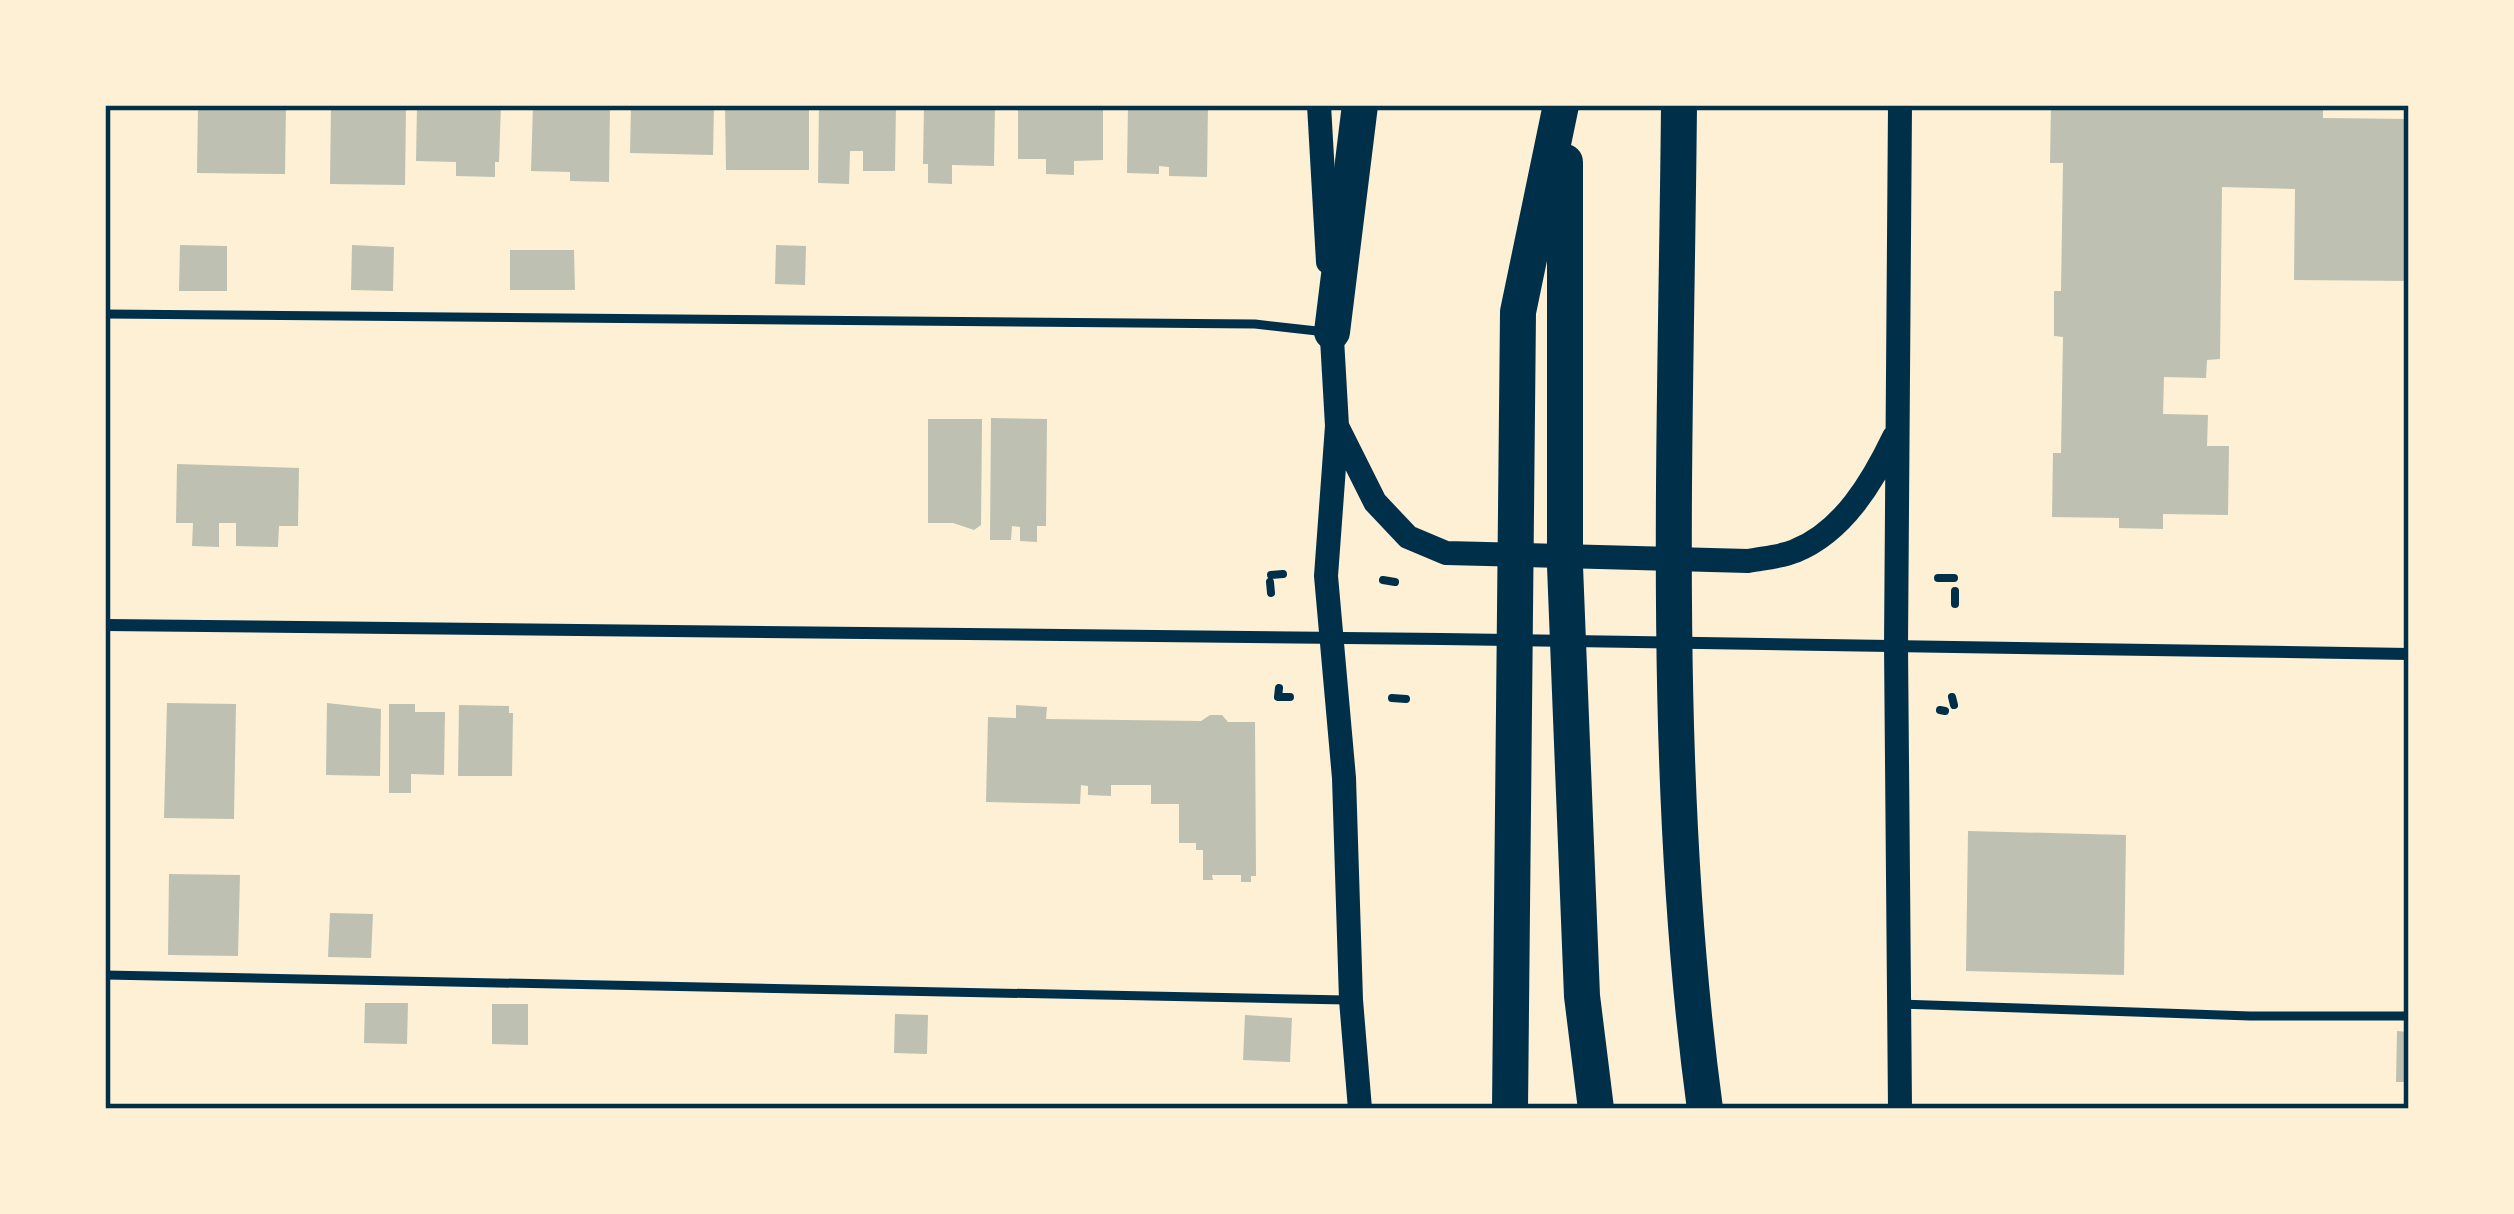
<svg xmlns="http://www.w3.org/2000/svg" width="2514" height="1214" font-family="Karla,sans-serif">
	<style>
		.building { fill: #bec0b2 }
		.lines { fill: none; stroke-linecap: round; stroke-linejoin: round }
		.path { stroke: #003049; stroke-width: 8 }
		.service { stroke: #003049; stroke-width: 9 }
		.minor { stroke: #003049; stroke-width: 12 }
		.secondary { stroke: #003049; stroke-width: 24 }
		.motorway { stroke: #003049; stroke-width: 36 }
		.neatline { fill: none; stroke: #003049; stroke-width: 4.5 }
	</style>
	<rect width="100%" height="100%" fill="#fdf0d5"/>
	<path class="building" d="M198,105H286L285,174L197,173Z
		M331,105H406L405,185L330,184Z
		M417,105H501L499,162H495V177L456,176V162L416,161Z
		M533,105H610L609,182L570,181V172L531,171Z
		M631,105H714L713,155L630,153Z
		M725,105H809V170H726Z
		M819,105H896L895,171H863V151H850L849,184L818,183Z
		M924,105H995L994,166L952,165V184L928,183V164H923Z
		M1018,105H1103V160L1074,161V175L1046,174V159H1018Z
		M1128,105H1208L1207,177L1169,176V167L1159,166V174L1127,173Z
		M2051,105H2235V109L2293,110V105H2328V109H2323V118L2409,119V281L2294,280L2295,189L2222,187L2220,359L2207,360L2206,378L2164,377L2163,414L2208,415L2207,446H2229L2228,515L2163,514V529L2119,528V518L2052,517L2053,453H2061L2063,337L2054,336V291H2061L2063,163H2050Z
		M180,245L227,246V291H179Z
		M352,245L394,247L393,291L351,290Z
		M776,245L806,246L805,285L775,284Z
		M510,250H574L575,290H510Z
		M991,418L1047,419L1046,526H1037V542L1020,541V527L1012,526L1011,540H990Z
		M928,419H982L981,525L974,530L953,523H928Z
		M177,464L299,468L298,526H279L278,547L236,546V523H219V547L192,546L193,523H176Z
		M167,703L236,704L234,819L164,818Z
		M327,703L381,709L380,776L326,775Z
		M389,704H415V712H445L444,775L411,774V793H389Z
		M459,705L509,706V713H513L512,776H458Z
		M1016,705L1047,707L1046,719L1201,721L1210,715H1222L1228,722H1255L1256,876H1251V882H1241V875H1212L1213,880H1203V850H1196V843H1179V804H1151V785H1111V796L1088,795V786L1081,785L1080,804L986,802L988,717L1016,718Z
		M1968,831L2126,835L2124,975L1966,971Z
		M169,874L240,875L238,956L168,955Z
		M330,913L373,914L371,958L328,957Z
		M365,1003H408L407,1044L364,1043Z
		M492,1004H528V1045L492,1044Z
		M895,1014L928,1015L927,1054L894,1053Z
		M1245,1015L1292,1018L1290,1062L1243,1060Z
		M2397,1031L2409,1032V1082H2396Z"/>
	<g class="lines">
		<path class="path" d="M1271,575L1283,574
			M1938,578H1954
			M1383,580L1395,582
			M1270,582L1271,593
			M1955,591V604
			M1279,688L1278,697H1290
			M1952,697L1954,705
			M1392,698L1406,699
			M1940,710L1945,711"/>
		<path class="service" d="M105,314L1255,324L1326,332
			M105,975L1346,1000
			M1899,1004L2250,1016H2409"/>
		<path class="minor" d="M105,625L1442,639L2409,654"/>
		<path class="secondary" d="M1319,105L1328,262
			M1331,321L1337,426L1326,576L1344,778L1351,1000L1360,1109
			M1337,426L1375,502L1408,537L1446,553L1748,561C1763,558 1781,557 1795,551C1843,532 1873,481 1894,437
			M1900,1109L1896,645L1900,105"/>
		<path class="motorway" d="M1679,105C1676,439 1660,777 1705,1109
			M1565,162V566L1582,996L1596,1109
			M1332,332L1360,105
			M1510,1109L1518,312L1561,105"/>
	</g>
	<rect width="2514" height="1214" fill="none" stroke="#fdf0d5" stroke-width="216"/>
	<rect x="108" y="108" width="2298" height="998" class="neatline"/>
</svg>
